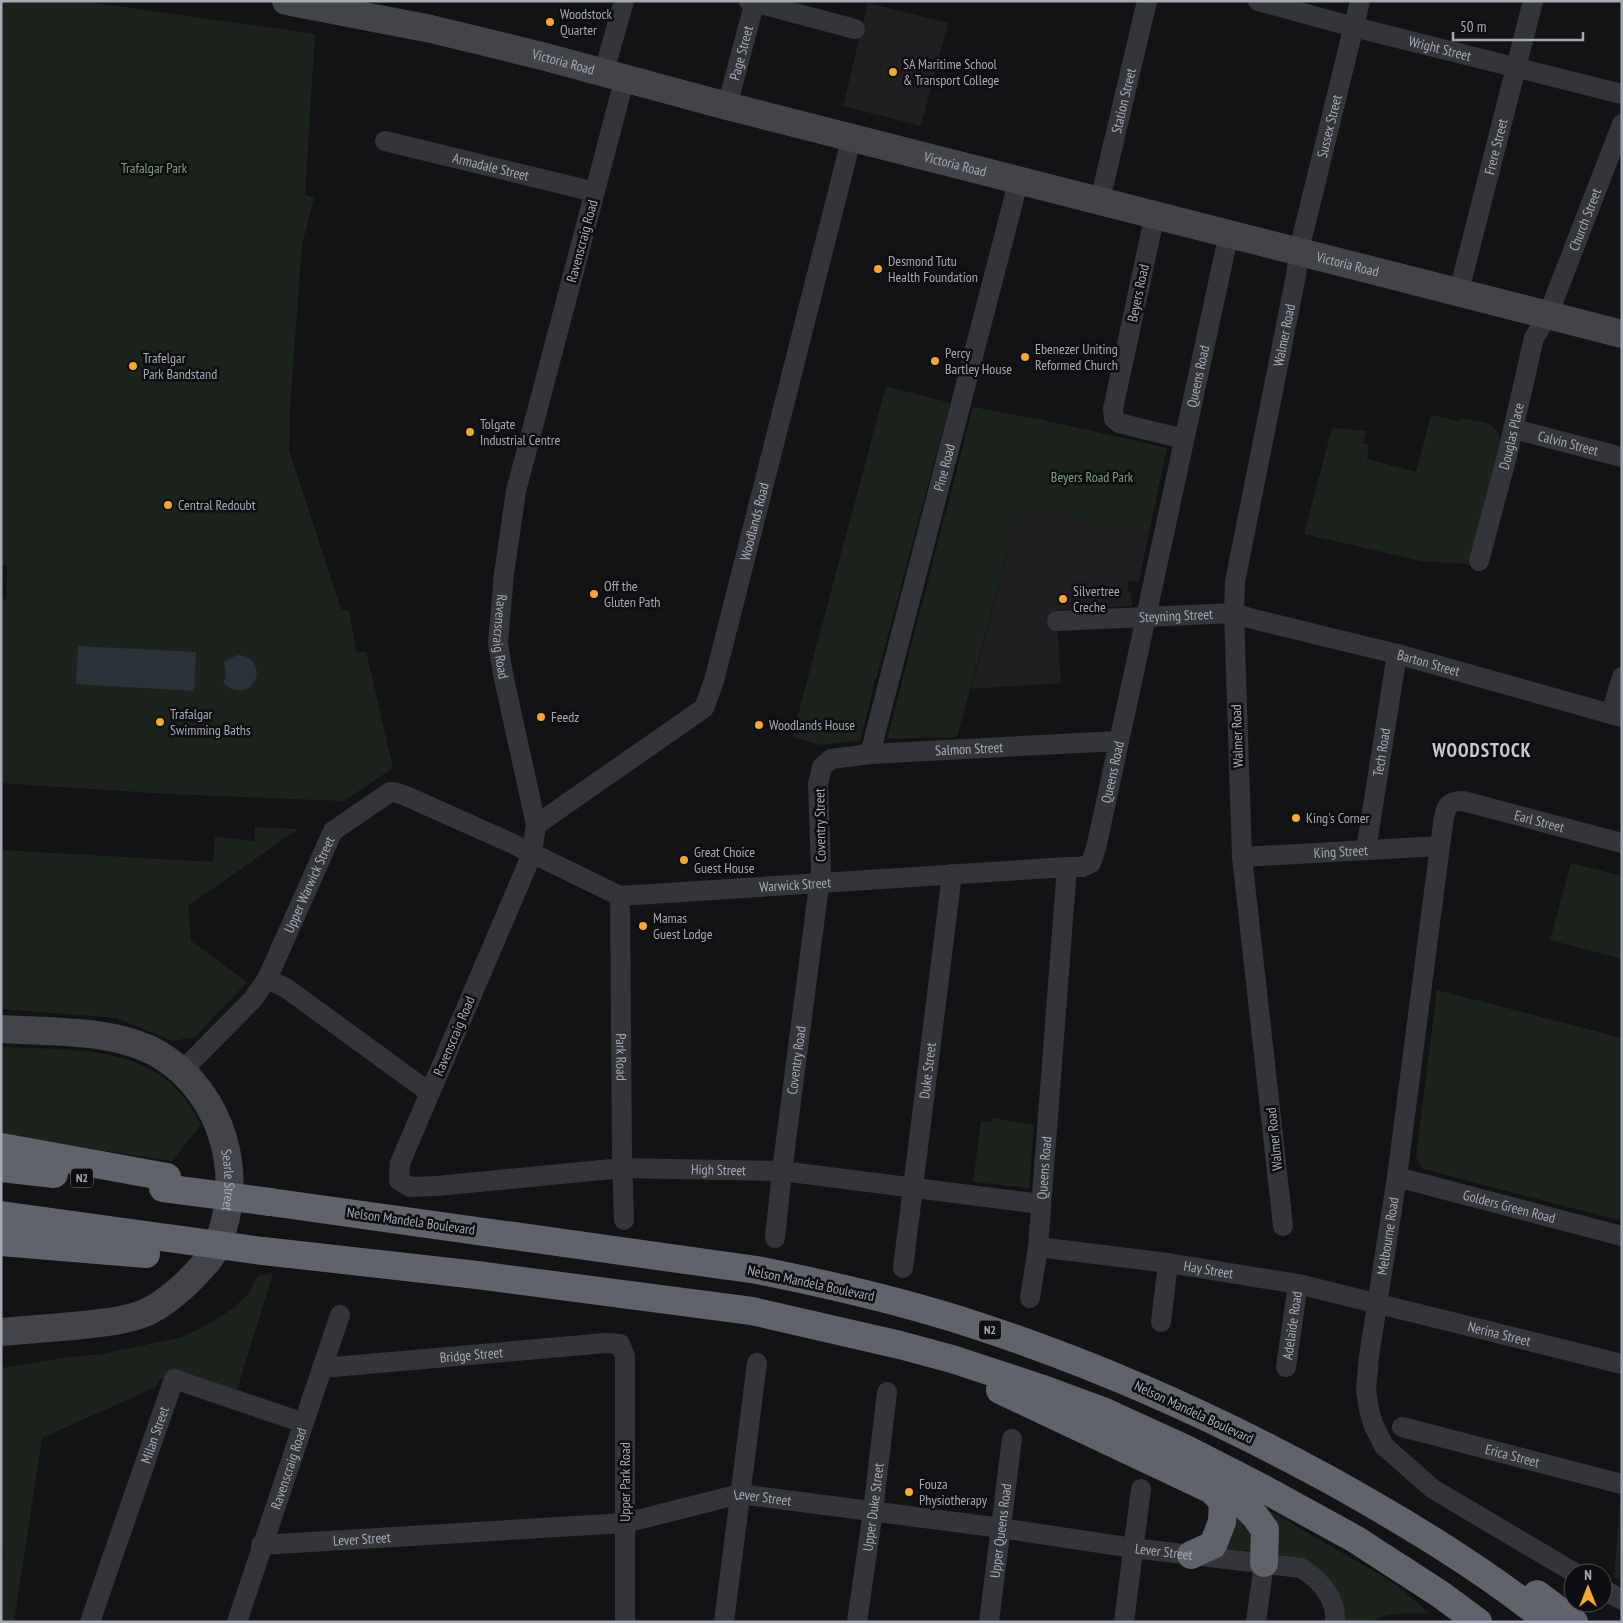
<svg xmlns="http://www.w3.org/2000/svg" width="1623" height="1623" font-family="'PT Sans Narrow',sans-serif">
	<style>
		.built { fill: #1f1f22 }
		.green { fill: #1b231c }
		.water { fill: #293339 }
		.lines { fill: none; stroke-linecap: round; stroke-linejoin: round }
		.street { stroke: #34353a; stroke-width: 20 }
		.secondary { stroke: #42444a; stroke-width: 28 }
		.highway { stroke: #60636b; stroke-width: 28 }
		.highway-bridge { stroke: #60636b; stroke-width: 28 }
		.poi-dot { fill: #f5a82b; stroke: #0e0e10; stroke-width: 2 }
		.labels { text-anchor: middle; stroke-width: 5; stroke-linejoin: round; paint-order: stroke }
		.shield { fill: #0e0e10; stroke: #777b84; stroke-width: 1 }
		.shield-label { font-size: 12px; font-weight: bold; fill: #a4aab6 }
		.poi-label { font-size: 14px; fill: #a4aab6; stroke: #0e0e10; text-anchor: start }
		.street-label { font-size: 14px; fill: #a4aab6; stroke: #0e0e10 }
		.park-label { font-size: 14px; fill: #7ba17b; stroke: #0e0e10 }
		.district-label { font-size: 19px; font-weight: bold; letter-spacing: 1px; fill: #c5c9d2; stroke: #0e0e10 }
	</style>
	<rect width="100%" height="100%" fill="#131315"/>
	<path class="built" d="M868,3L948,23L921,126L843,106Z
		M1020,507L1148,537L1139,581L1128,582V591H1131L1132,606L1056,610L1061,683L971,689Z
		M1620,1497H1622V1581L1614,1577Z"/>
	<path class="green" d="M1,1H82L315,34L305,195L314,198L302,245L290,407L289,450L341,609L349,611L357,653L366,651L393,768L344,801L168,794L1,783V599H6L7,566L1,565Z
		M886,386L950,403L876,679L874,680L872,689L873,690L860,741L820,745L792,737Z
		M973,407L1043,420L1167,448L1148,537L1020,507L957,737L887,739Z
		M1431,415L1459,421L1461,418C1479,422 1500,420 1500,444L1469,564L1421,561L1304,534L1332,428L1366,431L1363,443L1369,445L1367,459L1416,472Z
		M255,827L298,829L188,906L191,941L247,982L195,1037L173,1041L116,1018L1,1009V850L213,862L215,837L255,841Z
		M1571,863L1622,876V959L1550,940Z
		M1437,990L1622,1038V1221L1423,1169L1416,1157Z
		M1,1047C78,1051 163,1042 201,1125L172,1161L36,1141L1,1139Z
		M993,1118L1034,1125L1029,1188L973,1182L981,1121L992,1122Z
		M273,1273L237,1390L183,1371L159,1380L156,1387L42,1438L14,1622H1V1562L7,1549L1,1560V1368L62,1358L102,1354L183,1337L207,1325L232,1309L248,1294L258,1276Z
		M1260,1505L1384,1577L1399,1587L1429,1613L1394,1614L1383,1616L1371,1622H1344C1342,1613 1342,1603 1339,1594C1330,1569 1303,1557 1279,1555Z
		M1231,1512L1256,1530L1251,1551L1226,1549Z"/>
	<path class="water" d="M78,646L196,652L194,691L76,684Z
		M237,655C248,655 255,661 257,672C255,692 235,697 223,682L226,677L224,662Z"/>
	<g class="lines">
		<g class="street">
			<path d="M749,1L855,29"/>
			<path id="s1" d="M1258,1L1354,27L1622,94"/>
			<path d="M604,72L624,1"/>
			<path id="s2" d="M625,77L516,491L504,574L498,643L503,674L536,825L532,854L400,1163L399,1180L410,1187L437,1186L622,1168L782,1171L1041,1204"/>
			<path id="s3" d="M727,106L755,1"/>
			<path id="s4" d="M385,141L595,192"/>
			<path id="s5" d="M1100,200L1147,1"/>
			<path d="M1155,214L1113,409L1114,419L1119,423L1184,439"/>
			<path id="s6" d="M1459,291L1533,1"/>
			<path id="s7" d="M1514,429L1622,457"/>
			<path id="s8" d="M1479,561L1507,456L1534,338L1548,315L1622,124"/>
			<path id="s9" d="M1057,621L1234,613L1253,619L1397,654L1622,717"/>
			<path d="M1611,714L1622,677"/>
			<path id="s10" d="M870,754L1019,179"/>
			<path id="s11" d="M536,825L704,708L714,681L852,136"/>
			<path id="s12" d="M1366,850L1397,654"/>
			<path id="s13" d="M1242,857L1440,846"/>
			<path id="s14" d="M620,896L622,1156L624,1220"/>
			<path d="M267,979L286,988L430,1093"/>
			<path id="s15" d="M182,1071L253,999L267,979L333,831L390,792H394L406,796L509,842L620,896L1067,867"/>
			<path id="s16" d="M1397,1177L1622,1236"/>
			<path id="s17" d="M1283,1226L1242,857L1234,613L1235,582L1296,275L1299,250L1360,1"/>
			<path id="s18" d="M775,1238L782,1171L821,870L818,784L822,767L831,759L870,754L1118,741"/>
			<path id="s19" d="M1038,1247L1168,1263L1298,1284L1622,1364"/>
			<path id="s20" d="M903,1268L952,874"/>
			<path id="s21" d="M1030,1298L1038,1247L1067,867H1082L1091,863L1096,848L1229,233"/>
			<path d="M1161,1322L1168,1263"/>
			<path id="s22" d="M1286,1367L1298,1284"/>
			<path id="s23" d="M322,1368L606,1343L620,1344L625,1356V1622"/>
			<path id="s24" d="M1402,1427L1622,1484"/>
			<path id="s25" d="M261,1545L625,1523L740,1494L1001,1528L1133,1548L1301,1568C1320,1580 1337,1598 1335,1622"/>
			<path id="s26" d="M1575,1573L1433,1489L1384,1446L1373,1424L1369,1409L1366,1390L1369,1356L1397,1177L1440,846C1442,836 1443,813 1448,806C1452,801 1458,801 1463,801L1622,843"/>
			<path d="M1603,1589L1622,1600"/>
			<path id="s27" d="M90,1622L174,1379L304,1423"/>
			<path id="s28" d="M237,1622L340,1315"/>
			<path d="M724,1622L757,1363"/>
			<path id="s29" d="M857,1622L873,1511L887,1392"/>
			<path id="s30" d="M989,1622L1012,1439"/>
			<path d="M1124,1622L1141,1489"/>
			<path d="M1256,1622L1264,1563"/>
		</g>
		<g class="secondary">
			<path id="s31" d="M286,1L431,29L542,56L727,106L1622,334"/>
			<path id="s32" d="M1,1029C52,1032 116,1029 160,1055C224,1094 246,1178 217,1245C212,1259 197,1272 187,1283C175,1294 162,1305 147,1312C124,1322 98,1323 73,1326C49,1328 25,1330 1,1332"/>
		</g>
		<path class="highway" d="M1,1147L167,1177
			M1,1168L54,1174
			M270,1202L757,1270C832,1285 906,1302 978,1326C1100,1366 1216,1418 1328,1479C1405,1522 1480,1567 1549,1622
			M1,1215L146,1235
			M1,1242L146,1254
			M263,1251L477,1275L752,1311L900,1345L952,1359L1040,1388L1105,1412L1186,1449L1264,1489L1355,1539L1440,1594L1478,1622
			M1000,1390L1244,1505L1255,1516L1265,1530L1264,1563
			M1191,1555L1213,1545L1222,1522L1223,1502L1212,1490
			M1537,1594L1574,1622"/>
		<path class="highway-bridge" d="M163,1188L270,1202
			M146,1235L263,1251"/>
	</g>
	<g class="poi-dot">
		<circle cx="550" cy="22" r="5"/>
		<circle cx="893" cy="72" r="5"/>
		<circle cx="878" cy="269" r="5"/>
		<circle cx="1025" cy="357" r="5"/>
		<circle cx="935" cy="361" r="5"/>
		<circle cx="133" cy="366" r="5"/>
		<circle cx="470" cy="432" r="5"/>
		<circle cx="168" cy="505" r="5"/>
		<circle cx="594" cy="594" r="5"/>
		<circle cx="1063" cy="599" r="5"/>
		<circle cx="541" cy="717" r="5"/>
		<circle cx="160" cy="722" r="5"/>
		<circle cx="759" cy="725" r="5"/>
		<circle cx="1296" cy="818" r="5"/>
		<circle cx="684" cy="860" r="5"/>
		<circle cx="643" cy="926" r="5"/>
		<circle cx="909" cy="1492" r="5"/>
	</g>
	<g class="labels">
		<g class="shield">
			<rect x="71" y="1168.5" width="22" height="19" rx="4"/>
			<rect x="979" y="1320.5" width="22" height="19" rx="4"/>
		</g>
		<g class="shield-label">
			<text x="82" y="1182">N2</text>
			<text x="990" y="1334">N2</text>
		</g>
		<g class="poi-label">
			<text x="560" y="19">Woodstock<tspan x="560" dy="16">Quarter</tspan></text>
			<text x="903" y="69">SA Maritime School<tspan x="903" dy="16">&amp; Transport College</tspan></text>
			<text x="888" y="266">Desmond Tutu<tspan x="888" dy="16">Health Foundation</tspan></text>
			<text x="1035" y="354">Ebenezer Uniting<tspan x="1035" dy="16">Reformed Church</tspan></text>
			<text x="945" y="358">Percy<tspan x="945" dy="16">Bartley House</tspan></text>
			<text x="143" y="363">Trafelgar<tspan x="143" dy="16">Park Bandstand</tspan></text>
			<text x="480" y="429">Tolgate<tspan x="480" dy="16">Industrial Centre</tspan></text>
			<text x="178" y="510">Central Redoubt</text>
			<text x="604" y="591">Off the<tspan x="604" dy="16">Gluten Path</tspan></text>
			<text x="1073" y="596">Silvertree<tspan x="1073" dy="16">Creche</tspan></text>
			<text x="170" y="719">Trafalgar<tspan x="170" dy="16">Swimming Baths</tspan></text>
			<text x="551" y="722">Feedz</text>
			<text x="769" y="730">Woodlands House</text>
			<text x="1306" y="823">King's Corner</text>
			<text x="694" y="857">Great Choice<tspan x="694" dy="16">Guest House</tspan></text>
			<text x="653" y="923">Mamas<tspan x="653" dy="16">Guest Lodge</tspan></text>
			<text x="919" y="1489">Fouza<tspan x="919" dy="16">Physiotherapy</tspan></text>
		</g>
		<g class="street-label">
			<text dy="5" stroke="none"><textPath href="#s1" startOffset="188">Wright Street</textPath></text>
			<text dy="5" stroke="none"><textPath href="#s3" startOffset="55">Page Street</textPath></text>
			<text dy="5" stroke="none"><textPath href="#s31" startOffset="284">Victoria Road</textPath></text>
			<text dy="5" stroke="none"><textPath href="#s5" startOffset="102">Station Street</textPath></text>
			<text dy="5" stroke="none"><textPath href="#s17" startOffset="1112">Sussex Street</textPath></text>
			<text dy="5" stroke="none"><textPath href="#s6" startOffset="149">Frere Street</textPath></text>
			<text dy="5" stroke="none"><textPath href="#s31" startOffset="689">Victoria Road</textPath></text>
			<text dy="5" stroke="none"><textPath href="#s4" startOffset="109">Armadale Street</textPath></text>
			<text dy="5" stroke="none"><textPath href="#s8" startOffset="359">Church Street</textPath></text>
			<text transform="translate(582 241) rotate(-75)" y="5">Ravenscraig Road</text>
			<text dy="5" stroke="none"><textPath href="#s31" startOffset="1094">Victoria Road</textPath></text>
			<text transform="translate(1138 293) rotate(-78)" y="5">Beyers Road</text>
			<text dy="5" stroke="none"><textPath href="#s17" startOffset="898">Walmer Road</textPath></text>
			<text dy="5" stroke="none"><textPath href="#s21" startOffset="956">Queens Road</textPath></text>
			<text dy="5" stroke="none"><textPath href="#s8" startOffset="129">Douglas Place</textPath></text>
			<text dy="5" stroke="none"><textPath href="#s7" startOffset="56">Calvin Street</textPath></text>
			<text dy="5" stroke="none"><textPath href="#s10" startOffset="296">Pine Road</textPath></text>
			<text dy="5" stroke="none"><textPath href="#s11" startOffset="398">Woodlands Road</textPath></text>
			<text dy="5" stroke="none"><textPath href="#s9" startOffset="119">Steyning Street</textPath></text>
			<text dy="5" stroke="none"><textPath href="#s2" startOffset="575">Ravenscraig Road</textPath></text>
			<text dy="5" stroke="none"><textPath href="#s9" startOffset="378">Barton Street</textPath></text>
			<text transform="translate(1237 736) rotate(-92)" y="5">Walmer Road</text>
			<text dy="5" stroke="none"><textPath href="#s18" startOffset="625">Salmon Street</textPath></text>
			<text dy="5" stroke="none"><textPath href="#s12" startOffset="99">Tech Road</textPath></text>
			<text dy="5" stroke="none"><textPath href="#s21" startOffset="551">Queens Road</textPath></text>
			<text dy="5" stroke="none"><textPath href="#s26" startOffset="975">Earl Street</textPath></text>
			<text transform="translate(820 825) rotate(-91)" y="5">Coventry Street</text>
			<text dy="5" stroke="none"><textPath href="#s13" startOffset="99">King Street</textPath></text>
			<text dy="5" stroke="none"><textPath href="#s15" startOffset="229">Upper Warwick Street</textPath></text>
			<text dy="5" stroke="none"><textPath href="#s15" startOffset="785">Warwick Street</textPath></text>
			<text transform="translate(454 1036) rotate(-67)" y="5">Ravenscraig Road</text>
			<text dy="5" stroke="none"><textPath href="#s14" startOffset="161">Park Road</textPath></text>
			<text dy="5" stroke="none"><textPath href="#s18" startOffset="179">Coventry Road</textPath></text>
			<text dy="5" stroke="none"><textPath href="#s20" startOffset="199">Duke Street</textPath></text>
			<text transform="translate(1274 1139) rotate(-96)" y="5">Walmer Road</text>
			<text dy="5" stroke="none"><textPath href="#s21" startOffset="131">Queens Road</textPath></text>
			<text dy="5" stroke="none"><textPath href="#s2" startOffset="1472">High Street</textPath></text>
			<text dy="5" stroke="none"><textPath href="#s32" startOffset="312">Searle Street</textPath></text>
			<text dy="5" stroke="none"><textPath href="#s16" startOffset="116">Golders Green Road</textPath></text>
			<text transform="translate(411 1221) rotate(8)" y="5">Nelson Mandela Boulevard</text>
			<text dy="5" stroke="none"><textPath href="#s26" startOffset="445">Melbourne Road</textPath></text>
			<text dy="5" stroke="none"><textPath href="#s19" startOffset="172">Hay Street</textPath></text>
			<text transform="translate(811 1283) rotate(12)" y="5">Nelson Mandela Boulevard</text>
			<text dy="5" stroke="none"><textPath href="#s22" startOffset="42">Adelaide Road</textPath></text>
			<text dy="5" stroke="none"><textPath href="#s19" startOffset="470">Nerina Street</textPath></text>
			<text dy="5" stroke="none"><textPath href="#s23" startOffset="150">Bridge Street</textPath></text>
			<text transform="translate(1194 1412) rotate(25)" y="5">Nelson Mandela Boulevard</text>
			<text dy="5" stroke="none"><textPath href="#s27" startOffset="198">Milan Street</textPath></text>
			<text dy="5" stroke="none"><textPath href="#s24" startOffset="114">Erica Street</textPath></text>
			<text dy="5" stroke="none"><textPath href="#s28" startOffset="162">Ravenscraig Road</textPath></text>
			<text transform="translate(625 1482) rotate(-90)" y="5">Upper Park Road</text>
			<text dy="5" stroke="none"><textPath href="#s25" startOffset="506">Lever Street</textPath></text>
			<text dy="5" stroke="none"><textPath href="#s29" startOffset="116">Upper Duke Street</textPath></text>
			<text dy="5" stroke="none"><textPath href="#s30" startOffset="92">Upper Queens Road</textPath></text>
			<text dy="5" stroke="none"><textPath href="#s25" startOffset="101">Lever Street</textPath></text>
			<text dy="5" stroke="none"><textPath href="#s25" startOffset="911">Lever Street</textPath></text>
		</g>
		<g class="park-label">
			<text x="154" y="173">Trafalgar Park</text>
			<text x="1092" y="482">Beyers Road Park</text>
		</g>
		<g class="district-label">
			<text x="1482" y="757">WOODSTOCK</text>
		</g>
	</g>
	<rect width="1623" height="1623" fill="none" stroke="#a4aab6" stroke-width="5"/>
	<g transform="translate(1588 1588)"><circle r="24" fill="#0e0e10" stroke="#4a4c52"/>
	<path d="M0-4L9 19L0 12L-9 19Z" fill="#f5a82b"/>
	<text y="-8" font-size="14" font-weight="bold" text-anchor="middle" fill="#a4aab6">N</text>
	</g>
	<path d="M1453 32v8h130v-8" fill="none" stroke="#a4aab6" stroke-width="2.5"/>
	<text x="1460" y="32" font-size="15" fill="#a4aab6" stroke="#0e0e10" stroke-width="4" paint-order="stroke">50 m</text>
</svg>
